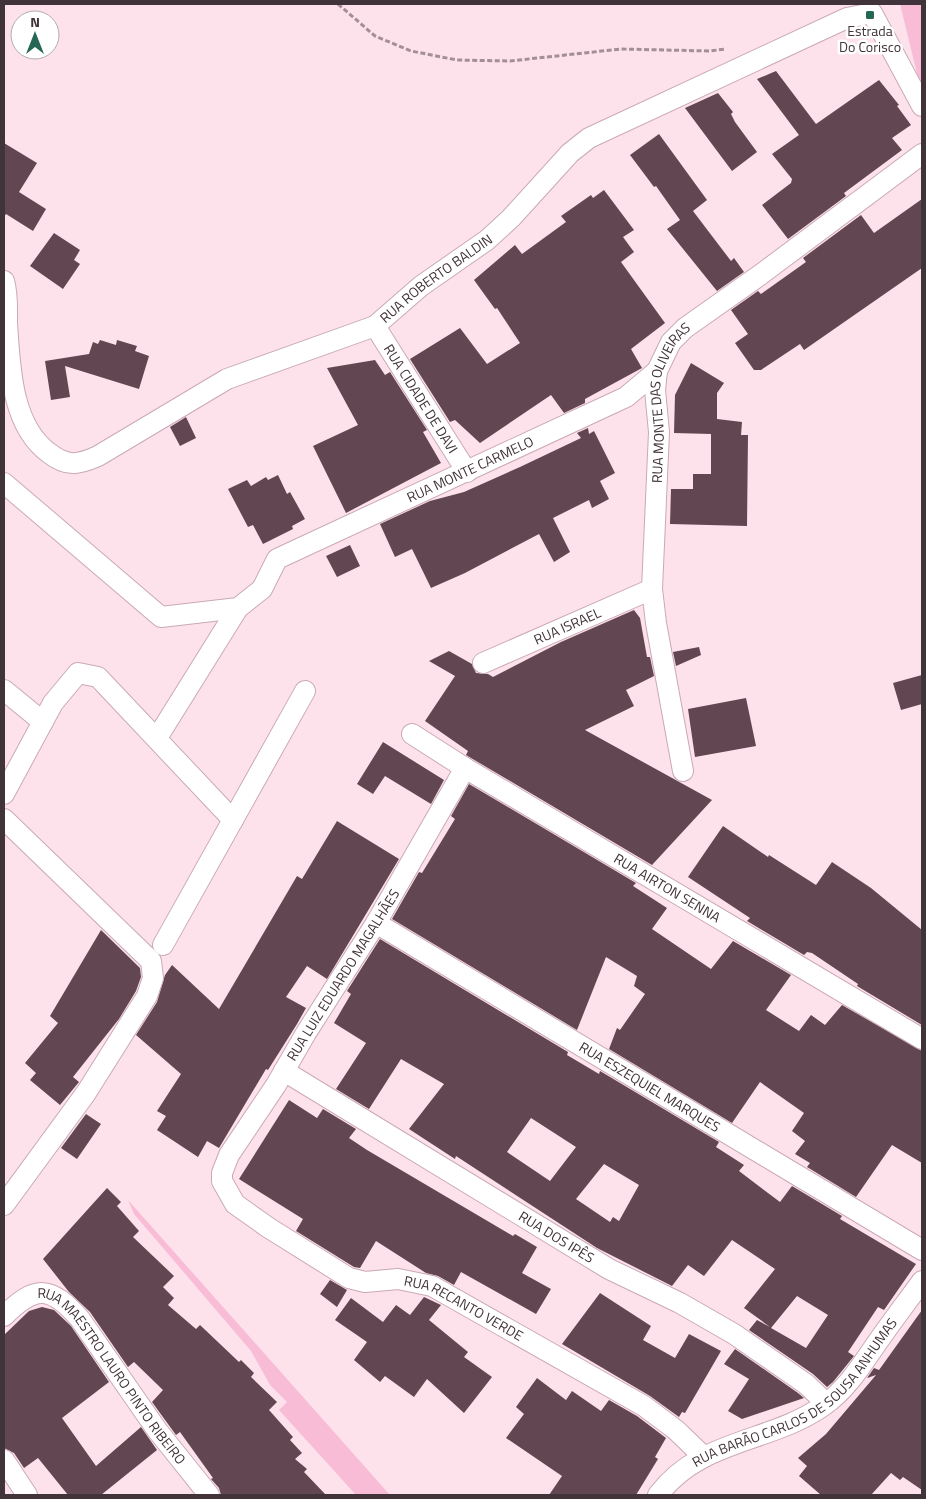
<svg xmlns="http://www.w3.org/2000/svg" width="926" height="1499" font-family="'Titillium Web',sans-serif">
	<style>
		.green { fill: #f9bcd6 }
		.building { fill: #624652; fill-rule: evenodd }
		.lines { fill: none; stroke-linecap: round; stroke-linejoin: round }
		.minor-casing { stroke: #caa9b6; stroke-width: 22 }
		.path { stroke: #a48f97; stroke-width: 3; stroke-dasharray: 5 2.5; stroke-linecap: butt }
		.minor { stroke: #fff; stroke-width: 20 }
		.poi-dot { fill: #266655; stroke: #fff; stroke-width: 2 }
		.labels { text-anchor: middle; stroke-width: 5; stroke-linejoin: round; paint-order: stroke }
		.poi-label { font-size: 14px; fill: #403339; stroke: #fff }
		.street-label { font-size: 14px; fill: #403339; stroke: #fff }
	</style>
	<rect width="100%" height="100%" fill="#fde2ec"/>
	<path class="green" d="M900,4H922V89L920,86Z
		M128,1200L390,1495H356L279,1410L287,1402L270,1385L251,1351L134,1214Z"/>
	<path class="building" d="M776,71L816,124L879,80L899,105L897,106L911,125L892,138L902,150L844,193L846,196L788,239L762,205L791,183L792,179L772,154L799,135L757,79Z
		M718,93L733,112L731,114L735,122L757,152L732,171L685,108Z
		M659,134L707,200L693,211L731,261L734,258L744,272L717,291L667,229L680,220L656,186L654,187L630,155Z
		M4,143L37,163L19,192L46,209L33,231L6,214L4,217Z
		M604,190L634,230L623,237L634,252L621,262L665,323L631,349L642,368L585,399V403L564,413L551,395L480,443L455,420L450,422L410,359L460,328L487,364L520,343L497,308L495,309L474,280L515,245L522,254L566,222L561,216L591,195L593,198Z
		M922,199V268L804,350L800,344L761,370H754L735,343L748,334L731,310L758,291L761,294L806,262L803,258L861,215L874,233Z
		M54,233L80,250L74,260L80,264L63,289L30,266Z
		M100,340L116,345L117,340L137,346L135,351L149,356L139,389L65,366L70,397L51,400L45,361L89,354L93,342L98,344Z
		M375,360L385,375L390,372L427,430L423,432L441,463L346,513L313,446L358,425L327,368Z
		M691,363L724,383L717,393V419L742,422L741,435H748L747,526L670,524L671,489H693V474H711V434L674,433L675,395Z
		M186,417L196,438L180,446L170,427Z
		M588,428L589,434L594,431L615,473L600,481L609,499L592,508L589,500L553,518L570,552L554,562L539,534L465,573L431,588L412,549L395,557L380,524L430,501L464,492L520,467L581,438L577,433Z
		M278,475L287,494L290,492L305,519L292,526L293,529L263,544L253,525L248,527L228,489L247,480L251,486L266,477L268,480Z
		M350,545L360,566L337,577L326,556Z
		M634,610L640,618L647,657H650L654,676L626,690L634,706L585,730L712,800L652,865L471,758L466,755L468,751L425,721L455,676L429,661L449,651L472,664L476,673L488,674L493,677L561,642Z
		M699,647L701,655L676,666L673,652Z
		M922,675V704L901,710L893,683Z
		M746,698L756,746L695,757L688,709Z
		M383,742L444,780L431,804L385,776L373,794L357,784Z
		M469,784L636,883L633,886L667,908L652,929L711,969L733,941L791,975L766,1010L799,1031L811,1015L825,1025L842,1005L922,1051V1163L892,1145L856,1197L807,1167L810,1163L795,1154L805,1141L792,1131L804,1113L760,1082L732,1123L609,1049L617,1028L620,1030L645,994L634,986L637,976L606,957L577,1030L392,919L419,872L422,873L455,819L451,816Z
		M337,821L399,859L327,979L307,966L286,997L306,1008L297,1024L268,1070L266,1069L219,1148L207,1141L198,1157L157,1130L166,1116L157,1111L181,1074L136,1035L157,1002L165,975L172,965L219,1009L297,876L302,879Z
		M723,826L768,857L769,855L816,885L832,862L871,888L922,930V1025L857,986L858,984L812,953L807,952L804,955L747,921L750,918L688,877Z
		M101,930L140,968L141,977L136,991L119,1019L73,1077L79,1082L60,1105L30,1080L36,1073L25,1063L58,1023L50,1016Z
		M380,939L568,1052L567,1055L599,1074L600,1071L719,1142L716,1147L744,1165L739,1171L780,1202L792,1186L842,1216L840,1219L916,1264L884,1310L878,1307L848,1352L854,1356L833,1382L827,1387L813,1374L749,1330L757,1320L770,1327L744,1308L775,1269L732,1240L704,1276L688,1265L672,1286L597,1248L456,1156L455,1159L409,1129L444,1084L401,1059L369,1109L336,1089L366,1043L334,1023L351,994L347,991ZM531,1118L576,1147L550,1181L507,1152ZM604,1164L639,1185L619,1221L613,1217L610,1222L576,1199ZM797,1296L828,1315L806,1348L771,1328Z
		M289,1100L317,1118L323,1109L356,1129L349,1138L367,1150L513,1236L515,1234L537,1247L522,1273L551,1289L536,1314L461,1272L454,1285L438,1276L426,1273L376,1241L360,1268L354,1267L296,1231L303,1219L239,1179Z
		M86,1114L101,1124L77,1159L61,1148Z
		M107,1188L121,1202L117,1206L139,1231L133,1237L174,1276L163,1287L174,1298L168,1305L196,1329L200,1325L239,1362L241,1360L254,1373L251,1377L277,1402L269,1410L293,1437L290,1440L302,1453L295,1459L307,1469L304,1472L326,1495H221L219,1488L211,1479L213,1478L180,1432L176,1435L152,1402L163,1390L134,1362L128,1367L90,1312L69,1292L43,1259Z
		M330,1280L347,1290L337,1307L320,1294Z
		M600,1293L651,1326L643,1340L675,1358L689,1334L721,1351L685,1413L682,1412L679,1417L650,1396L562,1344Z
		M424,1297L441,1305L429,1320L468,1352L464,1357L492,1377L464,1413L427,1379L414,1397L385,1376L380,1382L354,1360L367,1342L335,1320L351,1298L383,1322L396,1305L410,1315Z
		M42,1307L54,1310L71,1326L109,1382L62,1418L96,1466L141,1427L157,1450L101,1495H68L38,1458L24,1468L14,1453L4,1448V1335L29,1311Z
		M922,1310V1490L903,1477L900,1480L891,1473L871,1495H821L799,1476L807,1466L798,1458L826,1434L876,1375L867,1378L874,1368L879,1370Z
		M735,1349L798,1393L804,1398L742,1419L728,1411L749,1379L724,1364Z
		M537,1378L566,1400L572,1391L601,1411L609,1400L637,1416L666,1438L655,1457L658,1459L636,1495H549L562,1476L506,1438L524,1414L516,1407Z"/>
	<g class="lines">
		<defs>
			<g id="minor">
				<path id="s1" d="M4,281C8,294 7,309 7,323C10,366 11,425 49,453C67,467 78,465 98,456L227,379L375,326L421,286L487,240L511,218L570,153L589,138L847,18L872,13L922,106"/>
				<path id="s2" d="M375,326L467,472"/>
				<path id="s3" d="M4,483L161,617L238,608L262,589L277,559L626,397L657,371"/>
				<path id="s4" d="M483,663L652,589"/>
				<path d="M4,690L43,722"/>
				<path id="s5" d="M412,734L465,768L922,1039"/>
				<path d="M157,738L238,608"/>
				<path id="s6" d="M465,768L376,923L306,1033L276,1085L229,1155L222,1173V1181L235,1204L269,1228L349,1278L365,1282L398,1279L432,1286L644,1406L676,1430L704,1457"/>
				<path id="s7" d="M683,771L656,623L652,589L659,432L655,390L657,371L671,342L685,328L760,275L922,154"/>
				<path d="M4,794L53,703L78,673L98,677L233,820"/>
				<path d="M4,819L151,961L153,978L147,996L86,1093L4,1205"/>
				<path id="s8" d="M376,923L922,1250"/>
				<path d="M163,945L305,691"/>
				<path id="s9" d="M284,1071L609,1269L680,1303L734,1334L806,1384L826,1403"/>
				<path id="s10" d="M4,1316C36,1284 51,1286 80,1319L157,1430L209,1495"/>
				<path d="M4,1460L27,1495"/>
				<path id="s11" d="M658,1495C700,1439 770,1443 823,1406C850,1387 865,1359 884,1333C896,1316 909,1299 922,1281"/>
			</g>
		</defs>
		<use href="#minor" class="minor-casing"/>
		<path class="path" d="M338,4L375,36L411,51L457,60L510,61L621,49L710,51L725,49"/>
		<use href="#minor" class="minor"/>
	</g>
	<rect class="poi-dot" x="865" y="10" width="10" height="10" rx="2.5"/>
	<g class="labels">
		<g class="poi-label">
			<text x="870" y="36">Estrada<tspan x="870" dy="16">Do Corisco</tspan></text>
		</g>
		<g class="street-label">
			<text dy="5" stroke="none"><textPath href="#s1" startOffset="621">RUA ROBERTO BALDIN</textPath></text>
			<text dy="5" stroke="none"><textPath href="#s2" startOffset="86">RUA CIDADE DE DAVI</textPath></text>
			<text dy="5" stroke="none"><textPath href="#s7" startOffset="375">RUA MONTE DAS OLIVEIRAS</textPath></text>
			<text dy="5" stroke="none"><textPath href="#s3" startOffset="561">RUA MONTE CARMELO</textPath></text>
			<text dy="5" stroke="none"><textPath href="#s4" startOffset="92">RUA ISRAEL</textPath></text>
			<text dy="5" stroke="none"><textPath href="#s5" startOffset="298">RUA AIRTON SENNA</textPath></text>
			<text transform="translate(343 975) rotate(-58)" y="5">RUA LUIZ EDUARDO MAGALHÃES</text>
			<text dy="5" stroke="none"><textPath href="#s8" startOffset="319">RUA ESZEQUIEL MARQUES</textPath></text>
			<text dy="5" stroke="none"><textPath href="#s9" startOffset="319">RUA DOS IPÊS</textPath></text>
			<text dy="5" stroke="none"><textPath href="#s6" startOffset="765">RUA RECANTO VERDE</textPath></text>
			<text dy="5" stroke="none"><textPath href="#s10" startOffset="155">RUA MAESTRO LAURO PINTO RIBEIRO</textPath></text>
			<text dy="5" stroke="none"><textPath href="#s11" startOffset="175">RUA BARÃO CARLOS DE SOUSA ANHUMAS</textPath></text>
		</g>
	</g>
	<rect width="926" height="1499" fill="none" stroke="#403339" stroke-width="10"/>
	<g transform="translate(35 35)"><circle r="24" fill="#ffffff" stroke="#b3adb0"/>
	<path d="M0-4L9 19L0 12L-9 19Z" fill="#266655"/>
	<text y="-8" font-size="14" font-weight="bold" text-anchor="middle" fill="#403339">N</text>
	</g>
</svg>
